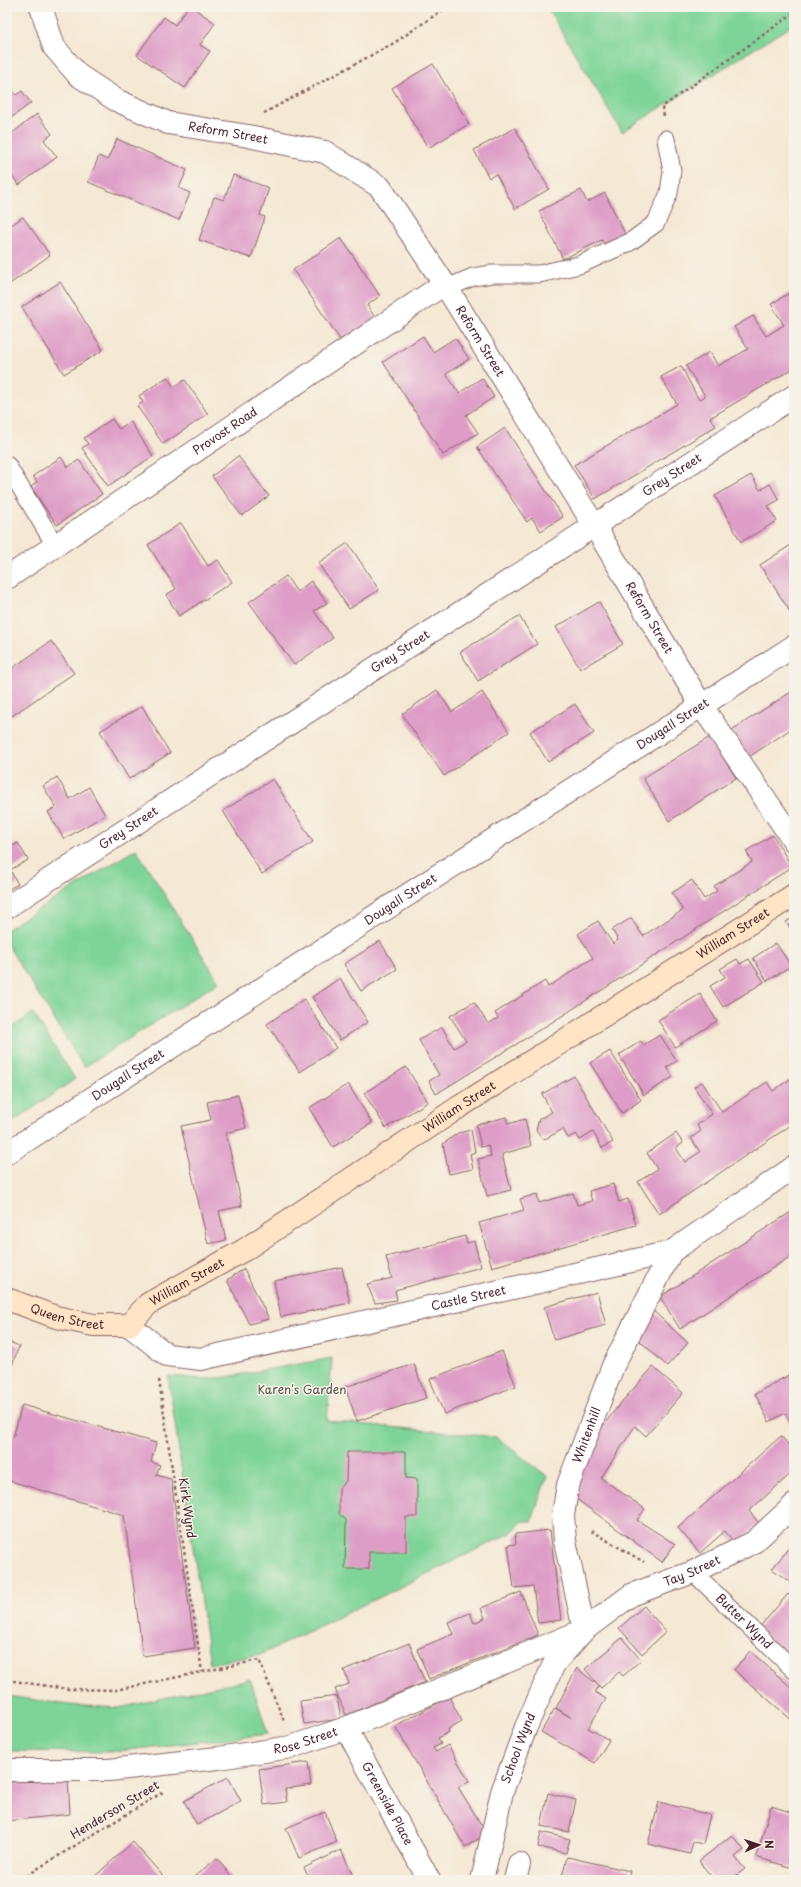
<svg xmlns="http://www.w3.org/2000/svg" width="801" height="1887" font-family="'Playpen Sans',sans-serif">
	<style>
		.green { fill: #7ed498; stroke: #647a62 }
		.building { fill: #de9dc7 }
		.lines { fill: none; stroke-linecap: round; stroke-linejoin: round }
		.service-casing { stroke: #866566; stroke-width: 19 }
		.minor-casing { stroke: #866566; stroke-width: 24 }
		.secondary-casing { stroke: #866566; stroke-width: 24 }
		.path { stroke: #866566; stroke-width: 2.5; stroke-dasharray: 3 3; stroke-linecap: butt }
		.service { stroke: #fff; stroke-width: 17 }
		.minor { stroke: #fff; stroke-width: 22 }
		.secondary { stroke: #ffe4c6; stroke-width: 22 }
		.labels { text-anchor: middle; stroke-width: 3; stroke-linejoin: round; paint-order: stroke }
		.street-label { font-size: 12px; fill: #4a1f2b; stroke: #f7f3e8 }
		.park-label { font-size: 12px; fill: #5a554c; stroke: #f7f3e8 }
	</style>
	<rect width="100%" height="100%" fill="#f7f3e8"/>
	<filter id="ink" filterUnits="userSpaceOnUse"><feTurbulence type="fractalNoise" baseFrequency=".025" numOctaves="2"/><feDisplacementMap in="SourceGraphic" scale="8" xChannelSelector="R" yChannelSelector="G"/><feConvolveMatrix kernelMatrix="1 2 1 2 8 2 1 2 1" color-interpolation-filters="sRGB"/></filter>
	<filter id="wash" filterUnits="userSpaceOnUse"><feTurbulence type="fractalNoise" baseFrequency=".012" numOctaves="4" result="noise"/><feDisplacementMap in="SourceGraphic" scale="16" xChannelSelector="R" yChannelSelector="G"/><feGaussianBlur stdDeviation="0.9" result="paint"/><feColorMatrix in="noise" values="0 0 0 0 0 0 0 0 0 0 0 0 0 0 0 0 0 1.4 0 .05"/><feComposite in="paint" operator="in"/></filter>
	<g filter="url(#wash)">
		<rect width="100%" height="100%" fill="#f5e8d4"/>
		<path class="green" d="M547,7H794V24L622,132Z
			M136,849L219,982L84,1067L7,944V929Z
			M33,1013L75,1079L7,1126V1031Z
			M332,1358L327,1421L496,1437L547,1476L532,1521H523L511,1533L262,1654L210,1664L168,1376L204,1379L226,1377Z
			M250,1679L268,1734L110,1752L7,1751V1696L70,1705L119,1708Z"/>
		<g id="blocks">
			<path class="building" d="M188,7H192L215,23L200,45L210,51L185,88L137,55L164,17L175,25Z
				M433,64L469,124L428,148L392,88Z
				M7,84L16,95L22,91L31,103L7,121Z
				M37,114L52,134L44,140L57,157L19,185L7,169V137Z
				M515,128L549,189L515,209L496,174L489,178L474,150Z
				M117,139L187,170L179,188L190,193L179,220L88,182L99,156L107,160Z
				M233,175L269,188L260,215L265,217L251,258L199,240L214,197L224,200Z
				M581,190L587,202L605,193L626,236L605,246L602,240L563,259L539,211Z
				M23,217L50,255L7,286V228Z
				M341,238L380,296L367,305L377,321L343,344L293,270Z
				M60,282L103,350L64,374L22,307Z
				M794,290V368L710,418L716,426L595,499L574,465L677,404L661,377L681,366L699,400L705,396L686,366L710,352L718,366L748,349L734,327L753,316L766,336L784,325L771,304Z
				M423,336L433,352L455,338L469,359L446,374L459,393L482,378L494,397L466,415L478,433L443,455L383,362Z
				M167,377L174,387L185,380L208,414L163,444L137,406L143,402L139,396Z
				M112,419L119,429L130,421L153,456L108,486L82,448L88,444L84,438Z
				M505,428L563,517L541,531L532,518L527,522L477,447Z
				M238,456L269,496L242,516L212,476Z
				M61,457L68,467L79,460L102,494L57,525L31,487L37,482L33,476Z
				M751,475L760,490L770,484L779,500L768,506L777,521L741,542L715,496Z
				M181,523L208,566L218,560L232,582L179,616L166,595L176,589L148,545Z
				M348,543L379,590L349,609L318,563Z
				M791,545L794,549V611L791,613L760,565Z
				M286,576L297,592L311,581L327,603L314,611L333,638L294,665L249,602Z
				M599,602L623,644L580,669L556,627Z
				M519,616L537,644L478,681L460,652Z
				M51,641L74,673L9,718L7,715V672Z
				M437,690L452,712L482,692L509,732L444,776L402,714Z
				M794,690V727L749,757L732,730Z
				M575,704L594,733L548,762L530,732Z
				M142,706L170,753L129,779L100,731Z
				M710,737L736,778L669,821L643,778Z
				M57,777L70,799L89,787L105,815L64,839L48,812L56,807L43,786Z
				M273,779L313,842L262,874L223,811Z
				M773,835L792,867L565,1014L436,1094L429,1081L439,1075L419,1040L442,1027L454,1048L466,1041L450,1016L474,1002L488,1024L498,1018L495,1013L545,981L548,987L593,958L578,934L598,921L613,944L618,940L612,930L631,918L643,936L683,910L672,893L692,880L704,899L717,891L714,886L752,862L746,851Z
				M18,843L28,860L10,870L18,884L7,890V849Z
				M794,917V933L786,922Z
				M380,941L397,969L361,991L344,964Z
				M776,943L791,966L767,981L753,958Z
				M737,959L740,964L749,959L764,982L723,1007L710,986L725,977L720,969Z
				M340,978L368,1022L340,1040L312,997Z
				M700,994L717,1021L675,1047L658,1020Z
				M304,999L336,1048L300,1072L267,1024Z
				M660,1035L677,1061L667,1067L673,1077L644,1095L619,1055L641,1041L643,1045Z
				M610,1051L641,1100L622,1113L590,1063Z
				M406,1067L428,1102L386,1128L364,1093Z
				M574,1076L613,1142L602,1148L593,1132L580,1140L576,1134L568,1138L563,1129L547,1138L543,1139L536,1130L539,1119L552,1112L542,1094Z
				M793,1077L794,1123L659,1214L638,1182L657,1169L647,1153L676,1133L683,1143L676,1148L685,1162L700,1152L691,1138L701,1131L697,1125L712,1114L694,1087L702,1082L722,1112L767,1082L773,1091Z
				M348,1084L372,1123L333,1147L309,1108Z
				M238,1095L246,1128L226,1133L242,1206L219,1211L226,1240L208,1244L181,1126L211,1120L207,1102Z
				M506,1117L508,1124L525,1119L531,1146L502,1154L511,1190L487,1196L478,1159L491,1156L488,1145L481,1147L476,1125Z
				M471,1130L475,1152L470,1154L473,1169L449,1174L443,1144L458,1133Z
				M613,1184L619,1202L628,1199L636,1225L492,1267L479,1223L524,1210L520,1199L537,1194L539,1203L573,1193L577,1205L592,1201L589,1191Z
				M794,1210V1254L680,1329L660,1297Z
				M465,1236L467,1243L474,1241L481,1267L395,1290L397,1300L375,1303L367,1284L392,1278L386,1257Z
				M342,1267L350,1303L281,1317L274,1281Z
				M244,1269L269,1319L249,1324L227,1280Z
				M597,1292L606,1325L554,1340L544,1307Z
				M649,1307L688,1343L667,1366L628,1330Z
				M7,1341L19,1346L7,1379Z
				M502,1351L516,1386L444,1414L430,1379Z
				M414,1364L426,1398L357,1421L345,1387Z
				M653,1367L683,1393L646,1436L635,1426L601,1478L645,1509L637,1520L675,1544L662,1562L575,1498L581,1455L618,1406Z
				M794,1372V1431L785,1413L769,1422L755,1394Z
				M22,1405L156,1443L151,1462L160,1465L156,1475L171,1479L195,1648L143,1656L124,1515L7,1480V1436L13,1438Z
				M781,1436L794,1451V1471L749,1511L759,1523L736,1544L725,1531L700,1553L678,1528Z
				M347,1452H406V1478L417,1479V1517H406V1552H369V1569H345L346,1520L339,1514V1488L346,1481Z
				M550,1530L561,1620L538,1623L533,1586L514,1588L508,1545L516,1544L515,1534Z
				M794,1541V1585L772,1569Z
				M521,1592L538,1635L429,1679L417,1649L453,1634L448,1622L470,1613L474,1623L485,1618L481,1608Z
				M788,1594L794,1600V1660L758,1629Z
				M644,1606L666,1632L642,1654L619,1628Z
				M622,1638L641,1660L623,1676L619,1672L601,1688L585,1669Z
				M409,1643L425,1682L346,1715L335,1689L349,1684L344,1670Z
				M750,1651L794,1690V1722L734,1670Z
				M577,1668L599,1686L595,1692L606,1699L588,1728L609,1740L595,1763L541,1732L555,1708L572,1718L556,1708Z
				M337,1696L341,1719L304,1724L300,1701Z
				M449,1697L462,1721L448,1729L449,1732L438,1738L441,1744L433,1748L436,1752L448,1745L469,1781L458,1787L487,1834L465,1847L395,1726Z
				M308,1762L311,1785L285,1789L287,1802L264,1805L259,1769Z
				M228,1777L241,1801L197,1825L184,1801Z
				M68,1778L70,1814L7,1821V1782Z
				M548,1793L576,1800L569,1832L541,1826Z
				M659,1802L710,1815L703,1844L693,1842L690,1854L648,1844Z
				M771,1806L794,1813V1862L792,1868L756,1857Z
				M325,1812L337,1842L299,1858L286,1828Z
				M541,1832L570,1839L566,1853L538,1847Z
				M732,1835L744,1850L735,1857L745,1869L730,1880H714L699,1861Z
				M133,1842L162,1875L157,1880H97L94,1877Z
				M341,1850L354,1878L349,1880H310L304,1868Z
				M567,1857L630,1871L628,1880H561Z
				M217,1858L232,1878L229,1880H190Z
				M87,1875L91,1880H81Z"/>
		</g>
	</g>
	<g filter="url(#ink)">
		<use href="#blocks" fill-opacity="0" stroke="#866566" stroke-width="1"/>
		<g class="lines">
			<defs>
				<g id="service">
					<path d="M447,288L473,277L492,274H539L579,265L630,242L656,223L669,193L672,171L666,139"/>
					<path d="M7,465L55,545"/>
					<path id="s1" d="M693,1572L794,1670"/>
				</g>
				<g id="minor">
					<path id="s2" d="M41,7L54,47L78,75L116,100L168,123L248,136L325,152L380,187L447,288L594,525L701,705L794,841"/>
					<path id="s3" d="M7,578L444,284"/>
					<path id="s4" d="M7,907L794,396"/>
					<path id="s5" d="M7,1153L794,646"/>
					<path id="s6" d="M129,1325L167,1355L201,1359L671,1252L794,1167"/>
					<path id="s7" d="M584,1630L565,1541L563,1515L568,1485L613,1366L671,1252"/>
					<path id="s8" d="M346,1728L429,1880"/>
					<path id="s9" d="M7,1770H109L218,1758L291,1747L346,1728L584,1630"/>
					<path id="s10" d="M482,1880L502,1792L526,1727L554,1664L584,1630L631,1595L693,1572L754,1542L794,1505"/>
					<path d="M515,1880L519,1864"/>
				</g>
				<g id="secondary">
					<path id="s11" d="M7,1299L56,1317L93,1325H129L148,1304L244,1250L459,1107L794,895"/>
				</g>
			</defs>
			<use href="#service" class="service-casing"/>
			<use href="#minor" class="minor-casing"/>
			<use href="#secondary" class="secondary-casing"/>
			<path class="path" d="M264,113L394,43L447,7
				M664,116L662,107L794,13
				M159,1380L202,1672
				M591,1531L644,1562
				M7,1680L68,1689L116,1690L259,1660L284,1721
				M23,1880L37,1869L163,1792"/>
			<use href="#service" class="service"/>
			<use href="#minor" class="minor"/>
			<use href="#secondary" class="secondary"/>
		</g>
	</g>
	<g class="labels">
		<g class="street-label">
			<text dy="4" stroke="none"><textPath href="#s2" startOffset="242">Reform Street</textPath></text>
			<text dy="4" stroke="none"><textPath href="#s2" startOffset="590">Reform Street</textPath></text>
			<text dy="4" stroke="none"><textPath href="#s3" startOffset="263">Provost Road</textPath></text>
			<text dy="4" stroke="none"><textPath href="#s4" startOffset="793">Grey Street</textPath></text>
			<text dy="4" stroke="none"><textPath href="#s2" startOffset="914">Reform Street</textPath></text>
			<text dy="4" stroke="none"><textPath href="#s4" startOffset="469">Grey Street</textPath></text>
			<text dy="4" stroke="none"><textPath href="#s5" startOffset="792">Dougall Street</textPath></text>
			<text dy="4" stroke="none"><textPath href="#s4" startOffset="145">Grey Street</textPath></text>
			<text dy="4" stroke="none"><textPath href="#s5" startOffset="468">Dougall Street</textPath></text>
			<text dy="4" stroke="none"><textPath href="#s11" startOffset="847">William Street</textPath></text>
			<text dy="4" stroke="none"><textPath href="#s5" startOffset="144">Dougall Street</textPath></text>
			<text dy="4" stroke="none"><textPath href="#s11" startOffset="523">William Street</textPath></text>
			<text dy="4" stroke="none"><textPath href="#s11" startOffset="199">William Street</textPath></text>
			<text dy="4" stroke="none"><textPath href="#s6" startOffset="357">Castle Street</textPath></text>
			<text dy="4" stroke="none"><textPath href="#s11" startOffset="63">Queen Street</textPath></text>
			<text dy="4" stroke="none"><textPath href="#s7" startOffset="201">Whitenhill</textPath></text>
			<text transform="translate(187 1508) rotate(82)" y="4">Kirk Wynd</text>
			<text dy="4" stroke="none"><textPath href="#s10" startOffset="398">Tay Street</textPath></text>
			<text dy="4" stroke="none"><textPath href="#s1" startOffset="71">Butter Wynd</textPath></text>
			<text dy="4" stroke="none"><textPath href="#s9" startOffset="301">Rose Street</textPath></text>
			<text dy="4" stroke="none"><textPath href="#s10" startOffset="137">School Wynd</textPath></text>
			<text dy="4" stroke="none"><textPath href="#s8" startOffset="86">Greenside Place</textPath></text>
			<text transform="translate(115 1810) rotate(-31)" y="4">Henderson Street</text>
		</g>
		<g class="park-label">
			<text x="302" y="1394">Karen's Garden</text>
		</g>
	</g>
	<rect width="801" height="1887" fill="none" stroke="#f7f3e8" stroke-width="24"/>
	<g transform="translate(759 1845) rotate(87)" stroke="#f7f3e8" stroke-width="3" paint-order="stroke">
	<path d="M0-3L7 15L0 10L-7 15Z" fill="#4a1f2b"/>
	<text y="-6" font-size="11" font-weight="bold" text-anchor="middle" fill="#4a1f2b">N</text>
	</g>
</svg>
